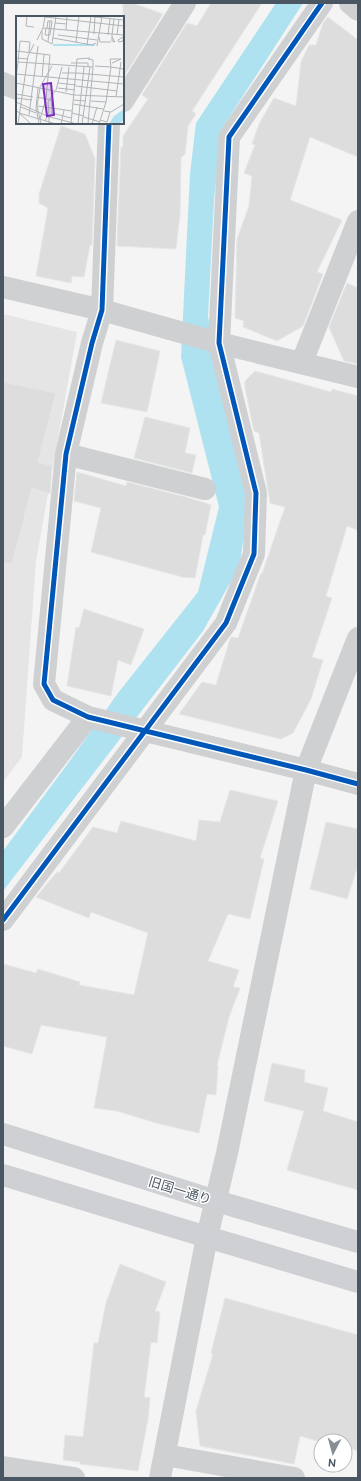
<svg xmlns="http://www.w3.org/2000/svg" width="361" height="1481" font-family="Ubuntu,'Noto Sans JP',sans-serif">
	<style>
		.education { fill: #e6e5e6 }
		.water { fill: #aee2f0 }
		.building { fill: #ddddde; stroke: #e5e6e7 }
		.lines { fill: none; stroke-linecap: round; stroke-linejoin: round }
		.minor { stroke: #ced0d2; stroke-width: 22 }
		.secondary { stroke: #ced0d4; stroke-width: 22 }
		.cycleway-casing { stroke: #fff; stroke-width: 8 }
		.cycleway { stroke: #0057b8; stroke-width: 5 }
		.labels { text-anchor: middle; stroke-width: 3; stroke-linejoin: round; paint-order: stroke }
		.street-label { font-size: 13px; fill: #4a5661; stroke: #fff }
		.inset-river { fill: none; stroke: #aee2f0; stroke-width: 2 }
		.inset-road { fill: none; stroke: #b0b5b9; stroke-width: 1 }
		.view { fill: #7b2cbf; fill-opacity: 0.15; stroke: #7b2cbf; stroke-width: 2 }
		.inset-edge { fill: none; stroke: #4a5661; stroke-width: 2 }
	</style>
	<rect width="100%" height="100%" fill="#f4f4f4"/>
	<path class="education" d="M3,314L77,332L36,561L22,757L3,782Z"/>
	<path class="water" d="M276,3H303L221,130L214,200L208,317L250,501L239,567L203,631L3,891V851L69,762L118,693L198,592L219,507L181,357L190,174L196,123Z"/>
	<path class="building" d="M123,3H132L163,14L123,78Z
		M211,3H262L192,111L196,114L188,126L185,154L181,158L180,214L176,249L117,246L121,147L123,148V136L148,99L142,95L187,23L197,26Z
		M328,17L358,40V157L310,137L290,200L342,220L317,272L323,274L303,326L277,341L243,327L244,321L235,318L237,239L249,206L252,176L244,173L255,145L252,144L259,124L274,98L296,106L301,62L309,45H316L323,23Z
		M61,126L85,134L95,159L92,245H90L84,277L72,276L71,283L36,276L48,208L39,203V194Z
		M347,283L358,288V364L344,361L329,327Z
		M116,340L160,351L147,412L101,403Z
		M255,371L331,392L332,389L358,396V530L347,526L326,596L332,598L312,657L323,660L311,699L293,733L281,739L179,714L202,682L216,685L230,639L231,637L238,638L261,573L262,574L285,507L270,503L259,433L254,431L245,388V381Z
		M3,382L56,393L38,462L52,466L50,494L32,488L12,564L3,563Z
		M145,417L190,428L185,453L196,455L192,473L134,458Z
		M77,472L126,486L127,482L186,497L211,505L205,535H203L195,578L182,577L91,552L101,508L74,501Z
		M84,609L144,629L131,665L118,660L111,696L67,686L76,627L79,628Z
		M230,790L278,801L260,858L264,859L250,919L228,914L208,961L239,970L233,987L240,988L229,1017L217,1065L218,1066L216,1095L207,1094L199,1133L156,1123L117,1111L94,1108L107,1037L41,1025L32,1054L3,1046V964L36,973L38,969L80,982L79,985L134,995L148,933L91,912L89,918L36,897L57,872L59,873L93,827L117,833L121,821L196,841L199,820L220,822Z
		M326,822L358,829V865L347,899L310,889Z
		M272,1063L305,1070L304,1082L328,1088L323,1111L358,1122V1190L287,1170L304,1111L264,1101Z
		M120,1264L166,1282L155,1311L160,1312L157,1343L151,1342L144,1397L150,1398L148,1419L138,1471L80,1464V1462L63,1460L65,1435L83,1437L94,1343H98L106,1303Z
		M225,1298L358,1335V1451L345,1447V1441L321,1442L300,1436L294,1464L200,1446L196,1411L213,1354L211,1353Z"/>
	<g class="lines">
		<path class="minor" d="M350,3L358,10
			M3,83L17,89
			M123,101L185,3
			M109,123L102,310L92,343L66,454L44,684L53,700L88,717L306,770L358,784
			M3,287L102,310L219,343L358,377
			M302,362L358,221
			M66,454L205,489
			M3,827L88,717
			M3,920L226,623L254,554L256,493L219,343L229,137L322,3
			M165,1455L294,1478
			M3,1467L74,1478
			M160,1478L207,1237L227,1153L306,770L358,638"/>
		<path class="secondary" d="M3,1134L216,1201L358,1242
			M3,1175L207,1237L358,1282"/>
		<defs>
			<path id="cycleway" d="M109,123L102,310L92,343L66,454L44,684L53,700L88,717L306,770L358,784
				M3,920L226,623L254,554L256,493L219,343L229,137L322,3"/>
		</defs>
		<use href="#cycleway" class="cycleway-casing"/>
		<use href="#cycleway" class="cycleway"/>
	</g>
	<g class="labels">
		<g class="street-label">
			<text transform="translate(180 1190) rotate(17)" y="5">旧国一通り</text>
		</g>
	</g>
	<g transform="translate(16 16)">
		<rect width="108" height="108" fill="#f4f4f4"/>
		<path d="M108,93V104L103,108H93L98,100Z" fill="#aee2f0"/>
		<path class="inset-river" d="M37,29H79"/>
		<path class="inset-road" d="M11,0L10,10L18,11M70,0L108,4M29,1L108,10M39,7L51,8M27,12L108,19M30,12L29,19H34L36,5H32L31,12M50,14L51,0M26,15V23L36,28L40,0M78,18L79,1M42,19L81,24M92,19L94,3M101,19L103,3M83,21L84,26H95M96,21L99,26L96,25V19L98,3M107,21L102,24L103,26L107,25L108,13M37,22L76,29L80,27M21,24L27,12L29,1M32,26L34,5M60,27L63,0M71,29L75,0M81,30L86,0M0,35L34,39L30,83L24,103M0,42L12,43M2,46L4,25L14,26L13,36M55,47H72V51M79,50L95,51M95,51L94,43H105L96,47M95,51L108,53M46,57H61M61,57L108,61M0,58L108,68M26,61L28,39M0,62L2,46L77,51V44L72,43M0,67L58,79L108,81M42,67L60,69M60,70L101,75M24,71L36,50M22,72L20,92L23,108M24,72L21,90L25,108M42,72L59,74M40,74L46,51M50,76L53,51M0,78L17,81M21,81L35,84M100,81L105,46M0,82L16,84M58,84L70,85M75,85L90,86M0,86L29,99L33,102V108M57,88L87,93M22,90L56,95M5,91L20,97M0,94L15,108M88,95L95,96L108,88M3,97L40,108M36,97L55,102M56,97L68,100M13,99L22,30M34,101L61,108M68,101L84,106M33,102L36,97L35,83M84,104L91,106L94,96M29,105L33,97L32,86L39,75M2,108L12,40L18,28M45,108L48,94M55,108L61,43L74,42M62,108L68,51M66,108L74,51M72,108L77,51M76,108L81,91M83,108L90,86L95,51"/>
		<path class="view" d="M35,67L38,99L31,100L27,68Z"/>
		<rect width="108" height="108" class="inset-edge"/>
	</g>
	<rect width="361" height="1481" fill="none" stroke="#4a5661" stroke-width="8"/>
	<g transform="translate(333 1453) rotate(186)"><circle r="19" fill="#ffffff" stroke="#b7bbc0"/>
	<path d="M0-3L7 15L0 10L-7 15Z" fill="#868d94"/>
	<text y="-6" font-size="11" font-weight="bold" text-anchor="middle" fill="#4a5661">N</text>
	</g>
</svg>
